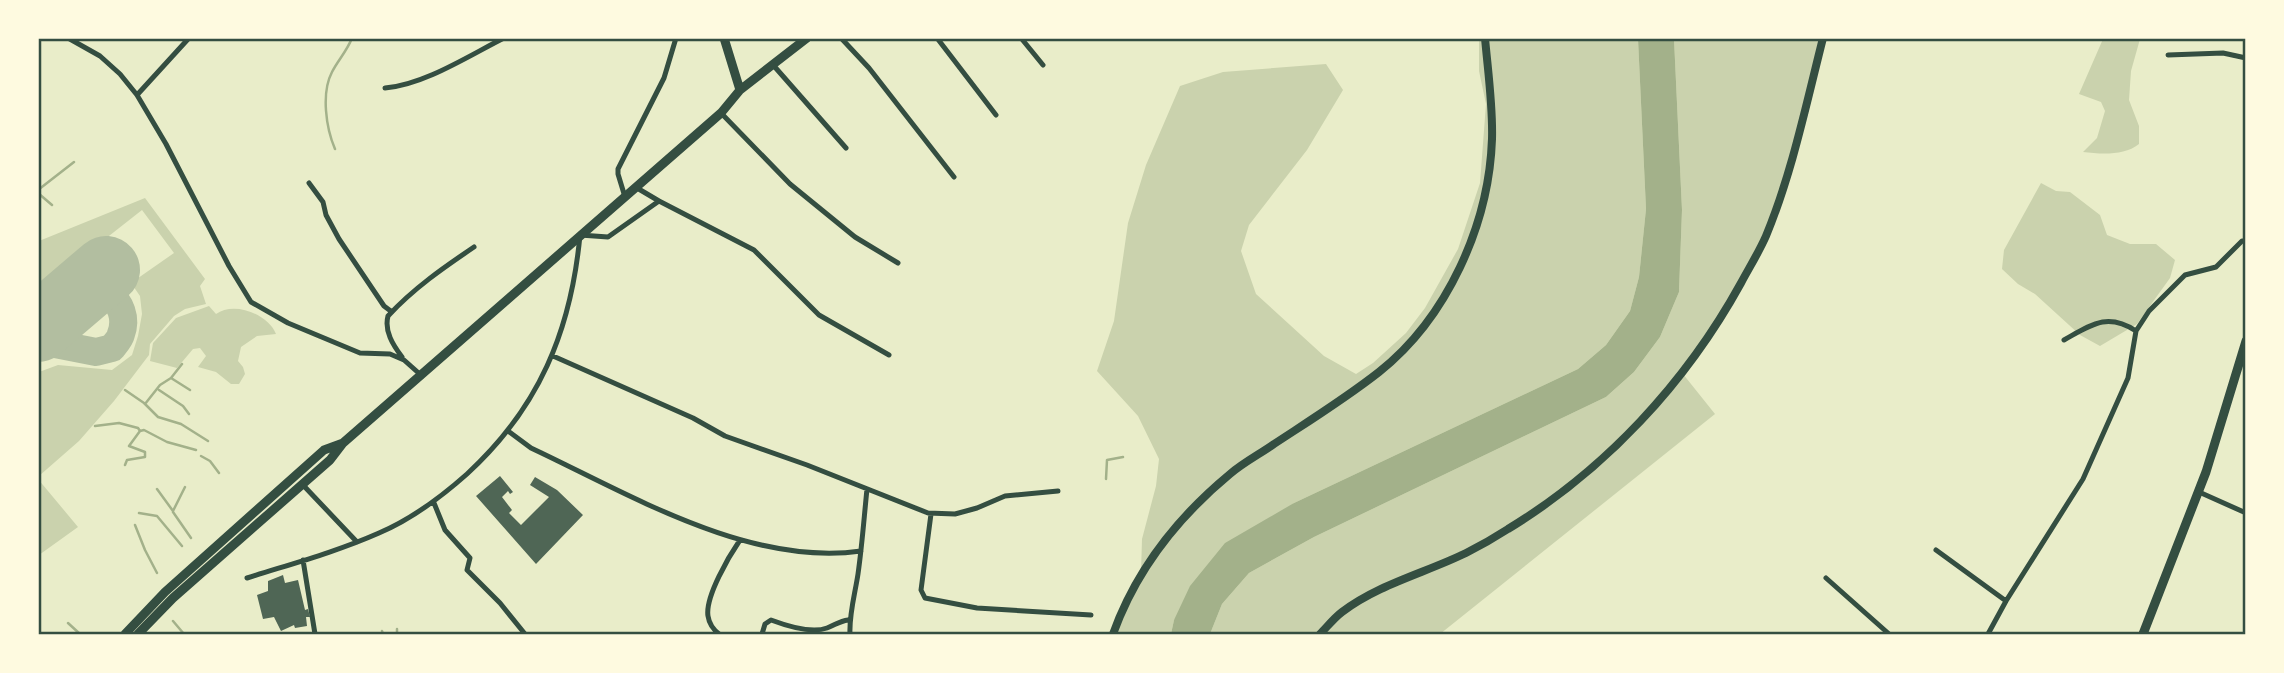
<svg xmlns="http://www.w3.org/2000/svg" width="2284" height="673" font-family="Karla,sans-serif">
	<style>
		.green { fill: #cad2ad }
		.water { fill: #a3b18a }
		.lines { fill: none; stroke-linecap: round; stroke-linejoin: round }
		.stream { stroke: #a3b18a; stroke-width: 2.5 }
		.taxiway { stroke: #b2bea0; stroke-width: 28 }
		.runway { stroke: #b2bea0; stroke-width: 68 }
		.building { fill: #4f6655 }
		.minor { stroke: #344e41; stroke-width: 5 }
		.secondary { stroke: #344e41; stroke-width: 8 }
		.primary { stroke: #344e41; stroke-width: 9 }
		.trunk { stroke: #344e41; stroke-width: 9 }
		.neatline { fill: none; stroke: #344e41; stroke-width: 2.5 }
	</style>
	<rect width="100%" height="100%" fill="#e9edc9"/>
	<path class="green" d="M1479,39H1638L1646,209L1639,277L1630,311L1606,345L1578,369L1294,503L1174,620L1171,634H1113L1141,573L1142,539L1156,486L1159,459L1138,416L1097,371L1114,321L1128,223L1146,165L1180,86L1223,72L1326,64L1343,90L1307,150L1249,225L1241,251L1256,294L1324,356L1356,374L1373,363L1406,333L1425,308L1458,249L1480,183L1486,104L1479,71Z
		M1674,39H1823L1792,163L1765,239L1683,374L1715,414L1440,634H1210L1222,604L1249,573L1314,537L1606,397L1634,372L1660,337L1679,292L1682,210Z
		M2103,39H2140L2131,71L2129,100L2139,126V144C2124,156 2101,154 2083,152L2097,138L2105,111L2101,102L2079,94Z
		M2041,183L2056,191L2070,192L2100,215L2107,235L2130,244H2156L2175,260L2170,278L2137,324L2100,346L2080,335L2035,294L2018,284L2002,269L2004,250Z
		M145,198L205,279L200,286L206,304L185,309L174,316L150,344L149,355L114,401L79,441L39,476V372L58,365L112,370L132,355L138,336L142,314L140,296L131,283L174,253L142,210L100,243L96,238L39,285V241Z
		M209,306L216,314C234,301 268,314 276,334L257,336L241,347L238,361L243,367L245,374L239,384H231L216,372L198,367L206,356L200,348L193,349L177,368L150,361L153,343L176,318Z
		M38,479L78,527L39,555H38Z"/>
	<path class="water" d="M1638,39H1674L1682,210L1679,292L1660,337L1634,372L1606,397L1314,537L1249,573L1222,604L1210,634H1171L1174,620L1190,586L1225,543L1294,503L1578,369L1606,345L1630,311L1639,277L1646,209Z"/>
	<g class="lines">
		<path class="stream" d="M335,149C326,128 321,93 332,72C338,60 347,51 352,38
			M38,190L74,162
			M38,193L52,205
			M171,378L190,390
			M125,390L144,403L158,417L181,424L208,441
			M159,390L183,406L189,414
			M145,404L160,385L171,378L182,364
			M95,426L119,423L138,428L140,431L144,430L167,442L196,450
			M201,456L210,461L219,473
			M125,465L127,460L145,457V452L129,446L140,431
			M1106,479L1107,460L1123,457
			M157,489L173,511L185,487
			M173,512L191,538
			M139,513L157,516L182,546
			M135,525L145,550L157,573
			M173,621L184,634
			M68,623L80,634
			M382,631L383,634
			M397,634V629"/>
		<path class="taxiway" d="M38,345L50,343L96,352L112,348C115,344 120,339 121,334C133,302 94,272 65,287C50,294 45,313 39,327"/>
		<path class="runway" d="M38,328L106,270"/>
	</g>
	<path class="building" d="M500,476L513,492L510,494L508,491L502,497L512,510L509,513L521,525L549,497L530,485L535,477L557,490L583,515L536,564L476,496Z
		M283,575L285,583L298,580L305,610L308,609L310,617H306L307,626L295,628L294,625L281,631L274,617L263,619L257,595L268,591V581Z"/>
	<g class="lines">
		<path class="minor" d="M68,38L100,56L120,74L137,95L166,144L229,266L251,302L288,323L360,353L390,354L404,360L422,376
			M841,38L869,68L954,177
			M937,38L996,115
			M1021,38L1043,65
			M2168,55L2223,53L2246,58
			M774,66L846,148
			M385,88C424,85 470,55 504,38
			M137,95L189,38
			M721,113L790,184L855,237L898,263
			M309,183L323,202L326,215L339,239L384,306L392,312
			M637,188L659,201
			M625,197L618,174V169L664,78L676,38
			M2064,340C2091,325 2107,312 2136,331
			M553,356L693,418L725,436L807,465L928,513L955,514L977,508L1005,496L1058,491
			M402,357C393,345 384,331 388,316C414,288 443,268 474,247
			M508,431L531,448C629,494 749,567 861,551
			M303,485L357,542
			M2199,492L2246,513
			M434,503L445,530L470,558L467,570L500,603L525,634
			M931,514L921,590L925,598L977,608L1091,615
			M1936,550L2006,601
			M303,560L315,634
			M247,578C291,564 336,552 379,533C412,519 440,498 467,474C539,408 571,331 580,235L608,237L659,201L754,250L819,315L889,355
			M1826,578L1889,634
			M719,634C714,630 709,623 708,616C705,597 729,556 740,540
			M762,634L765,624L771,620C787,626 811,634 827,628C835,625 840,621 848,620
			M850,634C849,614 855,594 858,574C862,546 864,518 867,489
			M1988,634L2006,601L2083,479L2128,378L2136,331L2149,311L2185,275L2216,267L2242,241H2246"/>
		<path class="secondary" d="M1113,634C1136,570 1178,517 1230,474C1244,462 1260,454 1274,444C1309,421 1346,398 1379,372C1447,318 1489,225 1492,139C1493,106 1488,72 1485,38
			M1320,634C1327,627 1334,618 1342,612C1379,584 1425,573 1466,553C1480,546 1494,538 1508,529C1605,470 1686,383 1741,283C1749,268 1759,252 1766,236C1792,173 1806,105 1823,38"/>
		<path class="primary" d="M2143,634L2206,472L2246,341"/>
		<path class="trunk" d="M724,38L740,90
			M125,634L165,592L324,450L343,443L721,113L740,90L807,38
			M138,634L173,598L330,460L343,443"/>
	</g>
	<rect width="2284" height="673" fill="none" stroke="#fefae0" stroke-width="80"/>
	<rect x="40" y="40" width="2204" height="593" class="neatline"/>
</svg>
